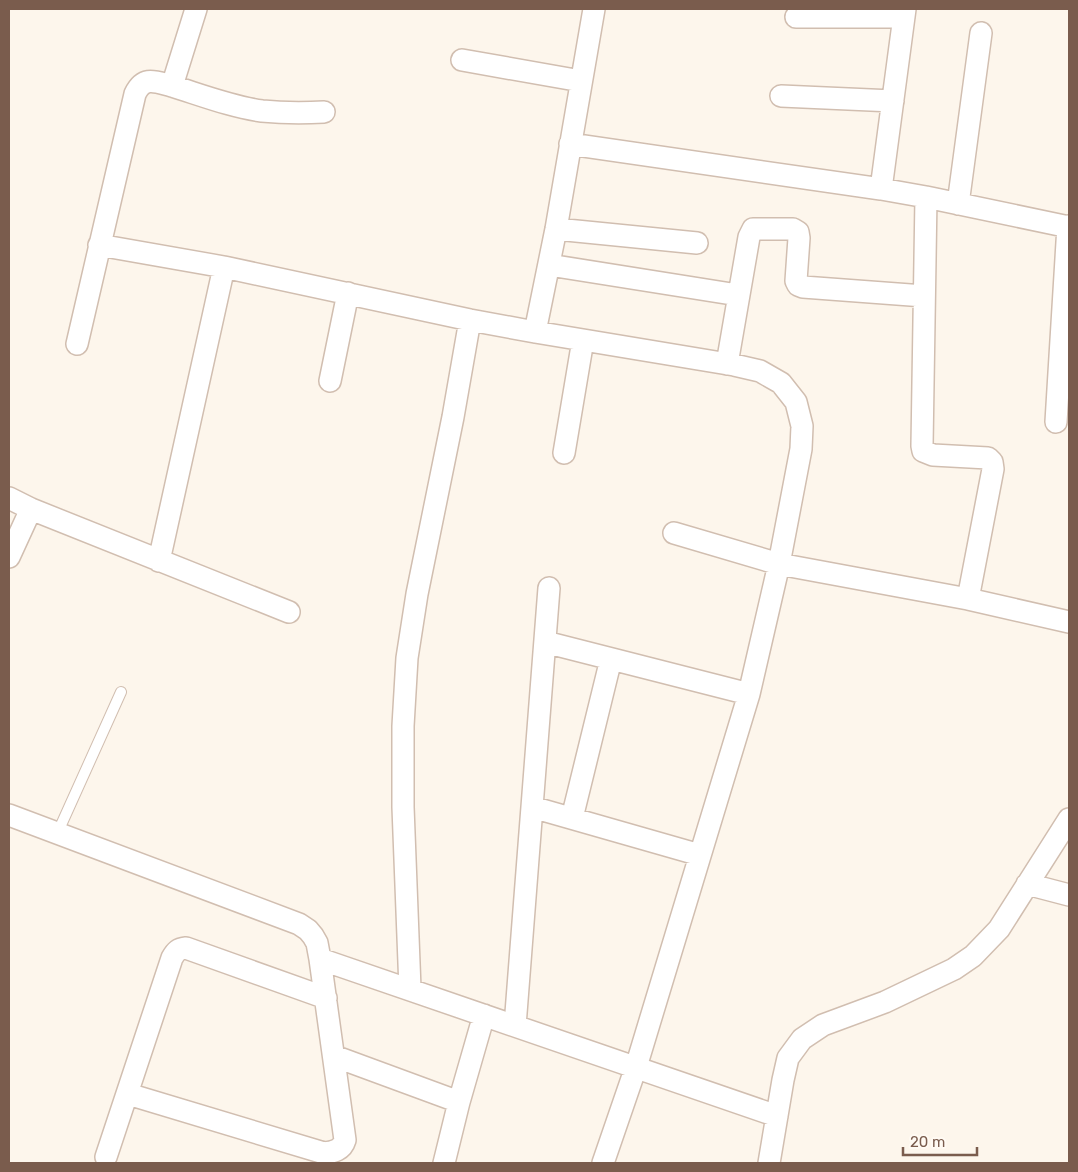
<svg xmlns="http://www.w3.org/2000/svg" width="1078" height="1172" font-family="Rubik,sans-serif">
	<style>
		.lines { fill: none; stroke-linecap: round; stroke-linejoin: round }
		.service-casing { stroke: #d1beb0; stroke-width: 12 }
		.minor-casing { stroke: #d1beb0; stroke-width: 24 }
		.service { stroke: #fff; stroke-width: 10 }
		.minor { stroke: #fff; stroke-width: 21 }
	</style>
	<rect width="100%" height="100%" fill="#fdf6ec"/>
	<g class="lines">
		<defs>
			<path id="service" d="M57,834L121,692"/>
			<path id="minor" d="M796,17H904
				M462,60L581,81
				M172,86C201,95 232,107 262,111C283,113 303,113 324,112
				M781,96L893,101
				M570,144L881,189L926,197L1069,227
				M881,189L905,9
				M926,197L922,446L923,451L933,455L988,458L992,462L993,469L968,599
				M958,204L981,33
				M556,229L697,243
				M99,245L224,267L470,320L535,332L734,365L760,371L781,383L796,402L802,426L801,449L779,564L749,694L636,1067L603,1163
				M549,265L738,295
				M535,332L556,229L594,9
				M77,344L135,94C144,75 156,82 172,86L196,9
				M727,364L749,237L753,229H793L798,232L799,238L796,281L798,285L803,287L924,296
				M330,381L348,293
				M1056,422L1068,226
				M564,453L583,340
				M9,498L31,509L289,612
				M674,533L779,564L968,599L1069,622
				M9,557L31,509
				M159,561L224,267
				M545,642L749,694
				M532,807L700,855
				M9,815L299,924L308,930L313,936L317,943L320,959L345,1140C342,1150 334,1152 324,1153L128,1094
				M572,818L611,659
				M1027,884L1069,895
				M320,959L777,1116
				M410,989L403,807V726L407,658L417,594L453,417L470,320
				M515,1026L549,588
				M334,1056L459,1102
				M106,1157L172,958C176,951 178,949 186,948L326,998
				M444,1163L459,1102L484,1015
				M769,1163L783,1080L788,1058L802,1039L823,1025L885,1002L954,969L973,956L999,929L1069,819"/>
		</defs>
		<use href="#service" class="service-casing"/>
		<use href="#minor" class="minor-casing"/>
		<use href="#service" class="service"/>
		<use href="#minor" class="minor"/>
	</g>
	<rect width="1078" height="1172" fill="none" stroke="#7a5c4d" stroke-width="20"/>
	<path d="M903 1147v8h74v-8" fill="none" stroke="#7a5c4d" stroke-width="2.5"/>
	<text x="910" y="1147" font-size="15" fill="#7a5c4d" stroke="#fffaf3" stroke-width="4" paint-order="stroke">20 m</text>
</svg>
